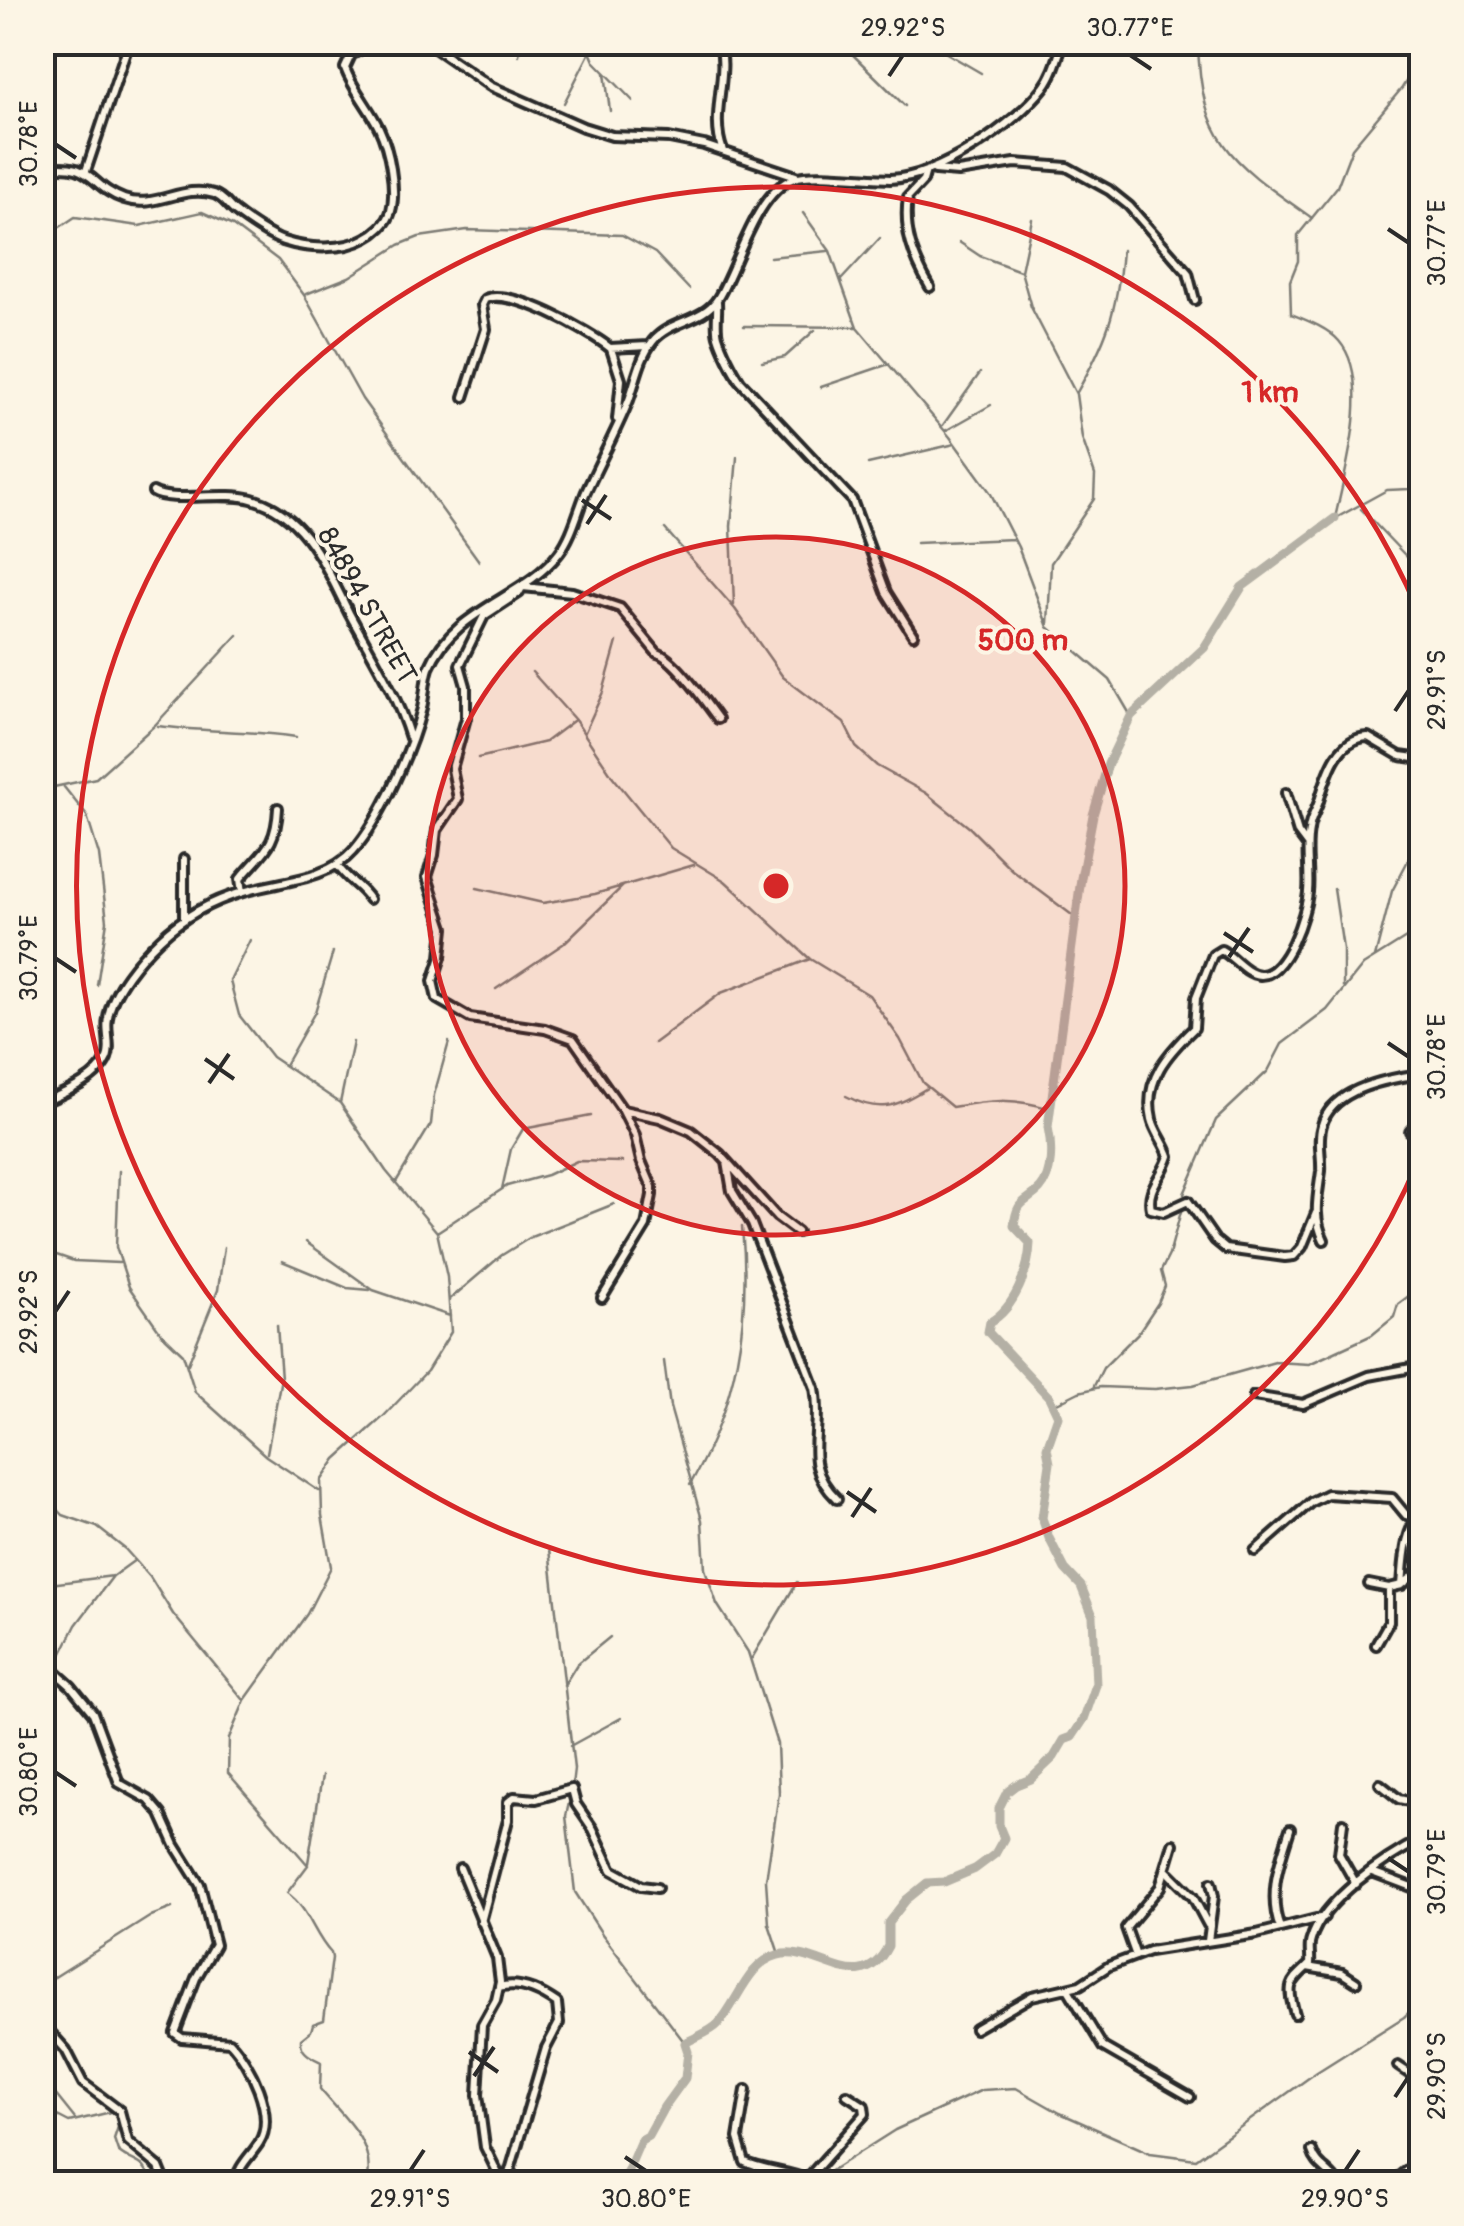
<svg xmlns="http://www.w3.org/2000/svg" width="1464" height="2226" font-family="Pangolin,sans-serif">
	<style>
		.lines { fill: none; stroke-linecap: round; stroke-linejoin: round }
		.stream { stroke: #7d7b74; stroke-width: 2.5 }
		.river { stroke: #b4b0a5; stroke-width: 9 }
		.minor-casing { stroke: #2b2b2b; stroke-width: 14 }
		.minor { stroke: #fcf5e5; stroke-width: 6 }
		.ticks { fill: none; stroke: #2b2b2b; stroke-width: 4 }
		.ring { fill: none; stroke: #d62828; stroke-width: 5 }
		.labels { text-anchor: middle; stroke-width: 8; stroke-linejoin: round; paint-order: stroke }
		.street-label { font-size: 28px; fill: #2b2b2b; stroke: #fcf5e5 }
		.centre { fill: #d62828; stroke: #fcf5e5; stroke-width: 5 }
		.ring-label { font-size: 30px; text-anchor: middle; font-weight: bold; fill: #d62828; stroke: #fcf5e5; stroke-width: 8; stroke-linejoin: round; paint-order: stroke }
		.neatline { fill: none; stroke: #2b2b2b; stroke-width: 4 }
		.ticks-label { font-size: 25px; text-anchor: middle; fill: #2b2b2b }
	</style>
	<rect width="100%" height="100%" fill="#fcf5e5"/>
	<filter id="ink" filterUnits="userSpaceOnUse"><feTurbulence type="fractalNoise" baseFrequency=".01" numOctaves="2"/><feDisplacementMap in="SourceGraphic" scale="20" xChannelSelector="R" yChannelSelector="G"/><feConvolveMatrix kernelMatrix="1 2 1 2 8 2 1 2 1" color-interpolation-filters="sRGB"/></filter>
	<g filter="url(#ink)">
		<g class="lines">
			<path class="stream" d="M258,42L287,56
				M586,42L594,61L633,101
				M657,42L663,48
				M840,42L905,106
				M913,42L942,51L1001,42
				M1198,42C1200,144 1235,164 1312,218
				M943,51L981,73
				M519,55L521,42
				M605,73L610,111
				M564,103L590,52
				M803,213L830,251L857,327L950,437L990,492L1018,547L1048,627L1110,680L1131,716
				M1032,219L1021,271L1031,307L1076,394L1082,438L1095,475L1094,499L1051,563L1048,624
				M42,239L75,217L139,226L202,212L233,226L278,260L304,295L362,399L479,561
				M959,242L980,256L1020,271
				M770,257L828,251
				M841,280L880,238
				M306,294L349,277L399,245L419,237L467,230L622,235L655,253L689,289
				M744,326L857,327
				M762,362L785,357L815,330
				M821,387L889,364
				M1076,394C1107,339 1117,313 1122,250
				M943,425L980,373
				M945,431L991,405
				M868,464L955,444
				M1361,509L1422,573
				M1335,518C1345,472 1373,380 1339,341C1328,328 1306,320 1291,314L1290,281L1298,261V235L1337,187L1352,148L1402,88L1422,56
				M1336,518L1387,490L1410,489L1422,483
				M665,529L735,609L783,677L844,723L856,747L877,766L926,793L970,828L1012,870L1076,918
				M916,543L1014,539
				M734,605L731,526L737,457
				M532,672L575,720L613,777L671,848L725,881L810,959L869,995L900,1039L923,1083L952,1107C990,1100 1013,1097 1051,1109
				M158,726C204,732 250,730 296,737
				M584,734L603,692L617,642
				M478,758L545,742L573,721
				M42,786L54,787L96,778L155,725L238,635
				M64,787L87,816L99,855L107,921L97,985
				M477,888L543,903L595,894L694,865
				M1334,889L1343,949V987
				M250,940L230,981L239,1015L272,1057L340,1103L386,1171L437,1232L447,1277L451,1332L427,1371L383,1417L336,1459L321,1481L322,1515L331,1567L307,1614L245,1700L229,1738L228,1773L308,1865L287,1893C309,1908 313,1934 331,1953L332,1958L324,2020L313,2024L311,2031L301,2039C300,2053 311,2057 321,2062L320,2089C341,2115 374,2140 368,2178L360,2184
				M1375,957L1392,891L1422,834
				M496,989L563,944L623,886
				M654,1043L721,993L810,959
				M285,1065L315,1012L333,952
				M846,1096C880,1114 895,1107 927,1088
				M340,1103L353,1042
				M119,1171L116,1247L129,1287L161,1333L183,1354L195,1392L266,1456L319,1491
				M396,1182L431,1124L434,1095L449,1042
				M502,1189L511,1149L523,1129L591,1116
				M1184,1194L1216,1120L1268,1071L1282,1044L1327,1010L1363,965L1422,928
				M437,1232L507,1186L547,1175L577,1161L622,1162
				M306,1242L373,1290L450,1316
				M42,1250L74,1261L119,1263
				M282,1261L347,1288L370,1290
				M449,1300L502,1255L531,1237L614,1204
				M664,1361L670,1407L702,1520L705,1569L717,1604L748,1652L777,1744L779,1793L766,1880L769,1924L779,1954
				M188,1364L218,1290L224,1247
				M1093,1388L1103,1368L1138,1333L1158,1303L1165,1286L1161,1271L1169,1255L1183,1204
				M1053,1405L1079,1392L1100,1387L1155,1389L1193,1385L1275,1362L1309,1364L1372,1335L1394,1317L1398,1304L1422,1286
				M267,1453L281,1378L277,1325
				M690,1485C737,1402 751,1321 742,1227
				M42,1492L63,1515L97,1527L125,1549L150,1577L173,1614L243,1699
				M549,1549L574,1769L572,1786
				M42,1585L113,1576L135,1560
				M752,1658L797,1582
				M55,1667L76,1625L113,1576
				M564,1685L577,1664L610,1637
				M570,1746L621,1718
				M42,1747L53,1675
				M571,1794L566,1816L575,1892L602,1934L685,2043
				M308,1863L322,1776
				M42,1985L151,1916L172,1908
				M42,2034L55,2058L51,2089L75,2119
				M42,2108L69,2122L115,2111L120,2121L114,2139L118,2151C132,2164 148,2159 150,2184
				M813,2182L895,2130L982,2090L1016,2088L1060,2113L1150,2153L1196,2159L1317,2072L1404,2017L1422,2000"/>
			<path class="river" d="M622,2184L641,2140L648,2136L664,2107L685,2078L688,2052L685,2043C695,2037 711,2032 718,2024C737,2004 748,1962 778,1955C818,1945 860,2001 888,1946V1923L906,1900L927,1883L944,1882L975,1869L995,1854L1004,1838L999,1826V1808L1007,1792L1016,1785L1031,1779L1054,1757L1064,1740L1072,1737L1084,1719L1096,1685L1093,1616L1081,1586L1065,1569L1049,1538L1042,1518L1050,1463L1047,1448L1058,1416L1049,1397L988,1332L990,1322C1015,1308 1029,1270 1030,1243L1014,1226C1017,1199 1024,1205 1040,1189C1053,1175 1052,1145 1048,1127L1081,878L1093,815L1108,764L1131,716L1204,648L1242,587L1335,518"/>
			<defs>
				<path id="minor" d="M426,42L490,86L583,127L612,136L669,138L704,145L796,176
					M720,42C729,79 709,115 723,151
					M42,169C93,159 89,187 124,199C156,210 182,184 214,194C225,198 228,207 237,213C247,221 271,237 283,241C307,249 343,251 366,238C376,233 388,223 391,211C397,189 389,149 379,128C369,107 353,90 345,68L351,55L374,42
					M935,170L958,172L1015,163L1067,167L1109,190L1129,206L1188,273L1195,300
					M86,171L129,42
					M925,174L923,181L908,197C903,231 913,257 930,287
					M717,302C718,313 715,326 718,336C722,349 732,369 740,381L852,500L886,592L913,635
					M611,349L621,380L617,419
					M464,397L486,329L482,305L485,299C510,287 589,331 610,348L648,346
					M153,492C170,503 224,491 252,499C306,514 326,568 349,613C371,654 396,692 410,738
					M524,584L519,593L484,616L460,665L466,686V718L452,769L458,799L437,830L434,855L427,877L444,928L441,957L433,981L437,999L470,1018L545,1029L573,1039L622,1109L635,1135L641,1161L652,1187V1195L646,1226L602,1298
					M523,587L572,592L620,608L657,653C674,657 706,703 718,719
					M1419,679L1417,697L1422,720
					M1286,793L1298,833L1307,845
					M184,859V919
					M338,866C347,880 361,886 369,899
					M242,892L240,879C263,851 276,848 278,808
					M42,1103C62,1094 98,1080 107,1058C112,1046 105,1031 108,1018C112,990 140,958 160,939C183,917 212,901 243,892C278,881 327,881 353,851C381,820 412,748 422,708C425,695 425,680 429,668C454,608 524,599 559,553C572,536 577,514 585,494C599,463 616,432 629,400C636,381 640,357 653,341C670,320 703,322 718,298C738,266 755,193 794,178C813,171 867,179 890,179C939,177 1015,125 1044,87C1054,74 1058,57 1063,42
					M623,1110L660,1118L691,1131L720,1154L777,1217L797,1232
					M1410,1131L1422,1119
					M727,1162L732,1191L752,1224L815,1388C824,1435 799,1462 837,1499
					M1316,1213L1302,1247L1294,1256L1285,1257L1226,1249L1215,1240L1188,1201L1164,1212L1151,1209C1146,1188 1163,1176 1169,1156C1165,1143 1155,1132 1152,1119C1143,1080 1168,1053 1194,1028L1196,998L1213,955L1221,950C1234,957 1245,974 1260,975C1286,976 1306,913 1308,892C1310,871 1305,850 1309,830C1310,819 1316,811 1319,801C1327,776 1336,738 1368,737L1400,756L1422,759
					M1324,1240C1312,1216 1318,1196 1321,1171C1322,1155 1317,1141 1322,1125C1332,1089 1389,1078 1422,1074
					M1254,1396L1303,1404L1369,1376L1422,1366
					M1410,1533L1422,1579
					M1255,1551L1311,1502L1327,1494L1392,1498L1406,1515L1416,1517
					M1369,1584L1389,1588
					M1402,1585C1404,1564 1404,1527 1422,1514
					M1376,1645L1389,1622V1588L1402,1585L1418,1572
					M42,1660L71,1686L93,1713L119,1783L149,1800L161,1814L175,1845L200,1885L215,1945L196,1978L175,2033L182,2038L230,2042C249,2062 277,2115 259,2143C250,2157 238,2166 235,2184
					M1380,1784L1399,1799L1422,1804
					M1343,1823L1339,1854L1356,1884
					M460,1868L497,1958L500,1982L496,2000L482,2025L478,2095L485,2147L503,2184
					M1167,1871L1193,1897L1208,1925
					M1372,1872L1422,1891
					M481,1922L508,1820V1802L514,1797L536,1799L572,1789L576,1804L593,1829L612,1870L641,1886L657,1888
					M1280,1928C1267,1894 1280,1861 1290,1829
					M1208,1941L1214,1896L1211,1883
					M1136,1956L1126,1928L1160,1887L1173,1844
					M1307,1967L1342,1973L1356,1982
					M499,1987C519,1981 540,1991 557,2003L559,2023L546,2048L506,2184
					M1068,1989L1103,2047L1190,2097
					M1295,2014C1286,1984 1290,1983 1310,1964C1311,1956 1308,1947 1311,1940C1322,1900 1387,1857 1422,1839
					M42,2023L66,2050L83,2083L120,2111L128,2141L159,2167L166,2184
					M975,2029L1032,1996L1080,1985L1109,1966L1149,1951L1257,1934L1324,1917
					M1398,2066L1422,2082
					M746,2090L738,2138L745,2162C766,2172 795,2171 813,2184
					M1312,2151C1317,2168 1330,2169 1338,2184
					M807,2179L865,2114L864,2106L847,2095
					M1390,2184L1422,2158"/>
			</defs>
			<use href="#minor" class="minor-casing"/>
			<use href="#minor" class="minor"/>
		</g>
	</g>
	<path class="ticks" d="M1130,55L1151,69M889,76L903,55M55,144L76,158M1388,229L1409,243M582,500L611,519M587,524L606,495M1395,711L1409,690M1224,933L1253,952M1229,957L1249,928M55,958L76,972M1388,1043L1409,1057M205,1059L234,1079M209,1083L229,1054M55,1312L69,1291M847,1492L876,1512M852,1517L871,1488M55,1772L76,1786M1388,1858L1409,1872M469,2052L498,2072M474,2076L494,2047M1395,2097L1409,2076M625,2157L646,2171M410,2171L424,2150M1345,2171L1359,2150"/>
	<circle cx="776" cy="886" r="349" fill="#d62828" fill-opacity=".12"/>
	<g class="ring">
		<circle cx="776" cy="886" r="349"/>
		<path d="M1419 1159A699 699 0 1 1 1419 613"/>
	</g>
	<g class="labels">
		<g class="street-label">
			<text transform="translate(368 605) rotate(61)" y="10">84894 STREET</text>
		</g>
	</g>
	<circle cx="776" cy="886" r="15" class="centre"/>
	<g class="ring-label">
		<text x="1270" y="402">1 km</text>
		<text x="1023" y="650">500 m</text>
	</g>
	<rect width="1464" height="2226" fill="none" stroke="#fcf5e5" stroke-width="110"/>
	<rect x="55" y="55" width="1354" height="2116" class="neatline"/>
	<g class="ticks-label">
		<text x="903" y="36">29.92°S</text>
		<text x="1130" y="36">30.77°E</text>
		<text transform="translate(28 144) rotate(-90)" y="9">30.78°E</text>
		<text transform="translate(1436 243) rotate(-90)" y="9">30.77°E</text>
		<text transform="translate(1436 690) rotate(-90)" y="9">29.91°S</text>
		<text transform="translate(28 958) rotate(-90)" y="9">30.79°E</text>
		<text transform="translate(1436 1057) rotate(-90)" y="9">30.78°E</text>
		<text transform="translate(28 1312) rotate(-90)" y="9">29.92°S</text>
		<text transform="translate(28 1772) rotate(-90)" y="9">30.80°E</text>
		<text transform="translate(1436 1872) rotate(-90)" y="9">30.79°E</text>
		<text transform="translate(1436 2076) rotate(-90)" y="9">29.90°S</text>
		<text x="410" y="2207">29.91°S</text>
		<text x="646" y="2207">30.80°E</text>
		<text x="1345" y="2207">29.90°S</text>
	</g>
</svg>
